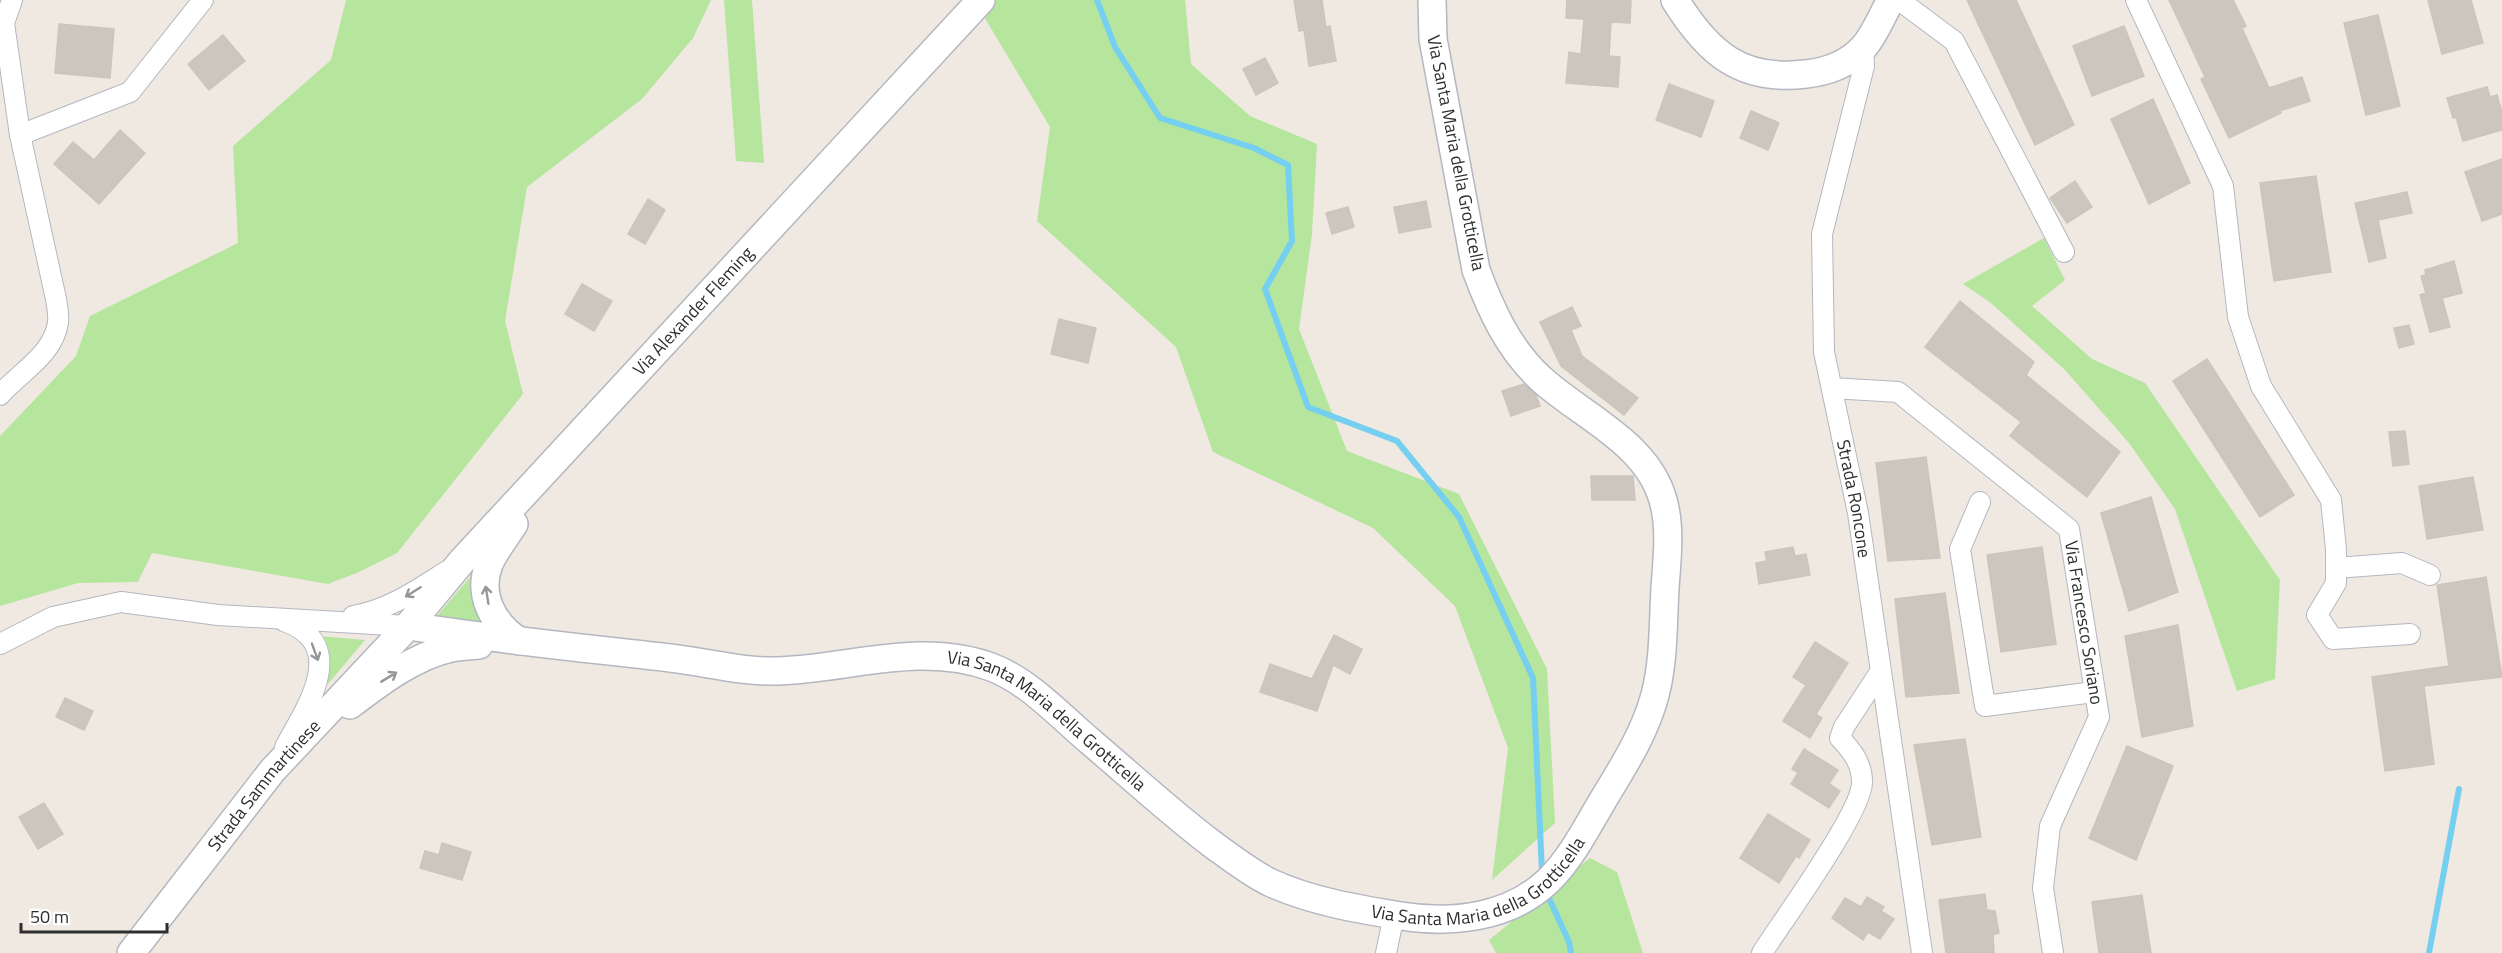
<svg xmlns="http://www.w3.org/2000/svg" width="2502" height="953" font-family="'Titillium Web',sans-serif">
	<style>
		.green { fill: #b6e59e }
		.lines { fill: none; stroke-linecap: round; stroke-linejoin: round }
		.stream { stroke: #75cff0; stroke-width: 6 }
		.building { fill: #cbc7bf; stroke: #cbc5ba; stroke-width: 1.5 }
		.street-casing { stroke: #b4b7c1; stroke-width: 22 }
		.secondary-casing { stroke: #b4b7c1; stroke-width: 30 }
		.street { stroke: #fff; stroke-width: 20 }
		.secondary { stroke: #fff; stroke-width: 27 }
		.oneway { stroke: #969696 }
		.labels { text-anchor: middle; stroke-width: 5; stroke-linejoin: round; paint-order: stroke }
		.street-label { font-size: 18px; fill: #2e2e2e; stroke: #fff }
	</style>
	<rect width="100%" height="100%" fill="#efe9e1"/>
	<path class="green" d="M346,0H711L693,38L642,99L527,187L505,321L523,394L397,553L359,572L328,584L152,553L138,582L78,583L0,606V436L76,356L90,316L238,243L233,146L331,60Z
		M724,0H752L764,163L736,161Z
		M974,0H1185L1191,64L1250,116L1317,144L1312,234L1299,329L1347,451L1459,494L1547,669L1555,823L1492,880L1508,748L1455,606L1373,528L1213,452L1176,347L1037,221L1050,127Z
		M2044,238L2065,280L2032,306L2092,359L2145,383L2280,580L2275,679L2237,691L2175,509L2129,443L2065,370L1991,303L1963,284Z
		M477,569L488,624L436,617Z
		M318,636L365,640L328,684L326,658Z
		M1590,858L1617,872L1643,953H1496L1489,940Z"/>
	<g class="lines">
		<path class="stream" d="M1097,0L1115,47L1160,118L1254,148L1288,165L1292,241L1265,289L1308,407L1397,441L1459,517L1533,678L1542,872
			M1548,896L1569,942L1571,953
			M2429,953L2459,789"/>
	</g>
	<path class="building" d="M1294,0H1322L1326,27L1330,26L1336,61L1309,66L1304,30L1299,31Z
		M1567,0H1631L1630,23L1611,22L1609,56L1620,57L1618,87L1566,83L1569,52L1581,54L1584,19L1566,18Z
		M1967,0H2016L2074,125L2035,145Z
		M2169,0H2233L2246,26L2242,28L2269,88L2302,77L2310,101L2280,111L2281,113L2229,138L2201,79L2205,77Z
		M2428,0H2471L2483,43L2442,54Z
		M2378,15L2400,106L2366,115L2344,23Z
		M59,24L114,29L110,78L55,73Z
		M2124,26L2144,76L2092,96L2073,46Z
		M223,35L245,61L209,90L188,64Z
		M1265,58L1278,83L1256,95L1243,69Z
		M1669,84L1714,101L1701,137L1656,120Z
		M2487,87L2490,97L2497,95L2502,112V130L2463,141L2456,117L2453,118L2447,98Z
		M2153,99L2190,183L2149,204L2111,119Z
		M1751,111L1779,123L1768,150L1740,138Z
		M120,130L145,153L99,204L54,164L73,142L94,160Z
		M2502,159V214L2482,221L2465,172Z
		M2316,176L2331,272L2274,281L2260,183Z
		M2075,181L2092,207L2067,223L2050,198Z
		M2407,192L2412,213L2378,220L2386,258L2369,262L2355,203Z
		M648,199L665,210L645,244L628,234Z
		M1426,201L1431,227L1399,233L1394,207Z
		M1348,207L1354,227L1332,234L1326,213Z
		M2454,261L2462,293L2442,298L2450,327L2430,332L2420,295L2426,293L2421,276L2426,275L2425,270Z
		M582,284L612,301L594,331L565,314Z
		M1960,301L2034,362L2026,375L2120,452L2087,497L2010,436L2021,422L1925,347Z
		M1572,307L1581,326L1571,330L1582,356L1638,398L1624,415L1561,366L1540,322Z
		M1059,319L1096,328L1088,363L1051,354Z
		M2409,325L2414,344L2399,348L2394,328Z
		M2207,359L2294,495L2260,517L2173,381Z
		M1524,384L1536,395L1540,406L1511,416L1502,391Z
		M2405,431L2409,464L2393,466L2389,432Z
		M1926,457L1940,558L1888,561L1876,463Z
		M1591,476H1633L1635,500H1592Z
		M2473,477L2483,530L2427,539L2419,486Z
		M2151,497L2178,592L2129,611L2101,513Z
		M1793,547L1795,556L1806,554L1810,575L1759,584L1756,563L1767,561L1765,552Z
		M2042,547L2056,644L2001,652L1987,555Z
		M2486,577L2502,677L2424,686L2434,764L2385,771L2372,677L2449,666L2437,585Z
		M1945,593L1959,693L1906,697L1895,599Z
		M2178,625L2193,726L2142,737L2125,636Z
		M1334,635L1362,649L1350,674L1333,665L1317,711L1260,692L1270,664L1312,679Z
		M1815,642L1848,663L1816,714L1822,718L1810,738L1783,721L1806,685L1793,677Z
		M65,698L93,711L84,730L56,717Z
		M1965,739L1981,837L1932,845L1914,745Z
		M2127,746L2173,766L2136,860L2089,838Z
		M1804,749L1838,770L1829,784L1840,791L1829,808L1791,784L1798,773L1792,769Z
		M44,803L63,834L38,849L19,817Z
		M1768,814L1810,840L1799,858L1796,856L1779,883L1740,858Z
		M442,843L471,852L462,880L420,868L425,851L439,855Z
		M1985,894L1987,910L1995,911L1999,933L1993,935L1994,953H1946L1939,900Z
		M2142,895L2151,953H2099L2092,902Z
		M1867,897L1884,907L1881,911L1894,919L1880,939L1868,932L1863,940L1832,918L1845,898L1861,907Z"/>
	<g class="lines">
		<defs>
			<g id="street">
				<path d="M1899,0L1954,41L2064,252"/>
				<path d="M2136,0L2223,186L2238,317L2261,386L2331,500L2336,549V583L2317,615L2333,639L2410,634"/>
				<path id="s1" d="M1863,48L1864,66L1822,234L1824,352L1858,513L1922,953"/>
				<path d="M20,135L130,92L203,0"/>
				<path id="s2" d="M1832,388L1898,392L2069,529L2099,717L2050,826L2043,888L2053,953"/>
				<path d="M0,395C20,372 53,355 58,323C59,315 57,306 56,299L20,135L4,23L12,0"/>
				<path d="M1980,502L1960,549L1985,706L2094,692"/>
				<path d="M2336,568L2402,563L2430,575"/>
				<path d="M353,616C389,610 417,590 447,571"/>
				<path d="M284,621C351,645 306,708 285,747"/>
				<path d="M0,644L53,617L121,602L218,615L408,626"/>
				<path d="M1386,953L1394,915"/>
				<path d="M1762,953C1781,923 1863,811 1862,782C1862,763 1852,751 1840,738L1844,727L1880,672"/>
			</g>
			<g id="secondary">
				<path d="M1675,0C1708,53 1741,82 1806,74C1826,72 1849,64 1863,48C1875,35 1882,15 1891,0"/>
				<path d="M514,524C506,537 495,550 489,564C477,595 493,624 519,641"/>
				<path id="s3" d="M408,626C495,639 583,648 670,658C705,662 742,672 777,671C848,669 921,641 991,667C1029,681 1061,717 1092,743C1132,777 1170,812 1212,844C1230,857 1249,872 1269,882C1310,901 1357,909 1401,916C1452,924 1509,918 1548,881C1571,859 1587,827 1603,800C1623,767 1645,733 1655,695C1664,661 1663,623 1665,588C1667,560 1671,527 1663,500C1647,442 1581,416 1540,378C1508,348 1491,310 1476,270L1433,39L1432,0"/>
				<path d="M350,705C379,683 414,656 451,648C460,646 469,646 479,645"/>
				<path id="s4" d="M131,953L272,771L408,626L462,561L981,0"/>
			</g>
		</defs>
		<use href="#street" class="street-casing"/>
		<use href="#secondary" class="secondary-casing"/>
		<use href="#street" class="street"/>
		<use href="#secondary" class="secondary"/>
	</g>
	<defs><path id="oneway-shaft" d="M-6 0H5M1.5-3L5.5 0L1.5 3" fill="none" stroke-width="1.6" stroke-linecap="round" stroke-linejoin="round" transform="scale(1.5)"/></defs>
	<g class="oneway">
		<use href="#oneway-shaft" transform="translate(413 592) rotate(148)"/>
		<use href="#oneway-shaft" transform="translate(487 595) rotate(-99)"/>
		<use href="#oneway-shaft" transform="translate(315 652) rotate(70)"/>
		<use href="#oneway-shaft" transform="translate(389 677) rotate(-31)"/>
	</g>
	<g class="labels">
		<g class="street-label">
			<text transform="translate(1456 153) rotate(79)" y="6">Via Santa Maria della Grotticella</text>
			<text dy="6" stroke="none"><textPath href="#s4" startOffset="854">Via Alexander Fleming</textPath></text>
			<text dy="6" stroke="none"><textPath href="#s1" startOffset="459">Strada Roncone</textPath></text>
			<text dy="6" stroke="none"><textPath href="#s2" startOffset="380">Via Francesco Soriano</textPath></text>
			<text dy="6" stroke="none"><textPath href="#s3" startOffset="663">Via Santa Maria della Grotticella</textPath></text>
			<text dy="6" stroke="none"><textPath href="#s4" startOffset="214">Strada Sammartinese</textPath></text>
			<text dy="6" stroke="none"><textPath href="#s3" startOffset="1167">Via Santa Maria della Grotticella</textPath></text>
		</g>
	</g>
	<path d="M21 923v9h146v-9" fill="none" stroke="#2e2e2e" stroke-width="3"/>
	<text x="30" y="923" font-size="18" fill="#2e2e2e" stroke="#ffffff" stroke-width="4.5" paint-order="stroke">50 m</text>
</svg>
